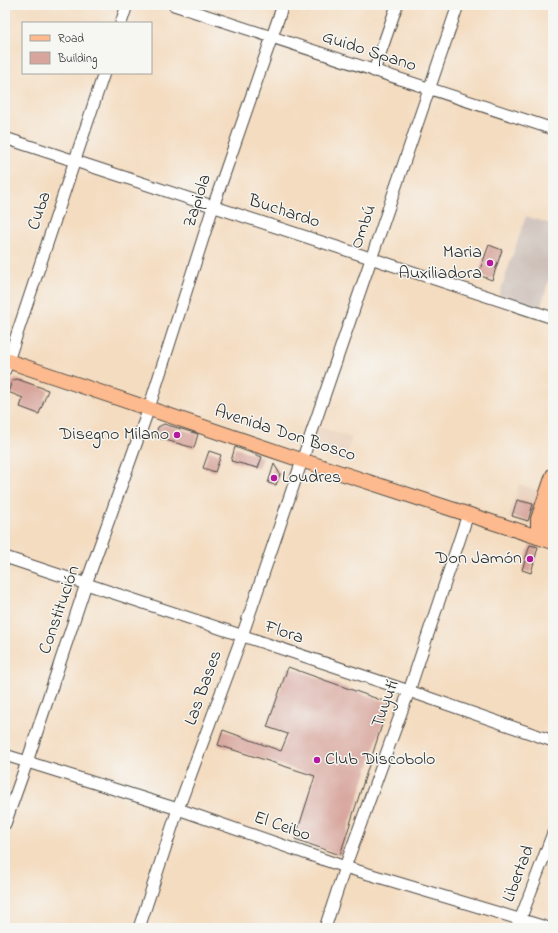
<svg xmlns="http://www.w3.org/2000/svg" width="558" height="933" viewBox="0 0 558 933" font-family="'Indie Flower',sans-serif">
<style>
.built{fill:#e9ceb7}
.industrial{fill:#cec1ba}
.building{fill:#d7a59c}
.lines{fill:none;stroke-linecap:round;stroke-linejoin:round}
.minor-casing{stroke:#494641;stroke-width:13}
.major-casing{stroke:#494641;stroke-width:16}
.minor{stroke:#fff;stroke-width:11}
.major{stroke:#fcba8e;stroke-width:14}
.poi-dot{fill:#b5179e;stroke:#f6f6f2;stroke-width:1.5}
.labels{text-anchor:middle;dominant-baseline:central;stroke-width:3;stroke-linejoin:round;paint-order:stroke}
.street-label{font-size:18px;fill:#2b2b2b;stroke:#f6f6f2}
.poi-label{font-size:18px;fill:#2b2b2b;stroke:#f6f6f2;text-anchor:end}
</style>
<rect width="100%" height="100%" fill="#f6f6f2"/>
<filter id="ink" filterUnits="userSpaceOnUse"><feTurbulence type="fractalNoise" baseFrequency=".025" numOctaves="2"/><feDisplacementMap in="SourceGraphic" scale="8" xChannelSelector="R" yChannelSelector="G"/><feConvolveMatrix kernelMatrix="1 2 1 2 8 2 1 2 1" color-interpolation-filters="sRGB"/></filter>
<filter id="wash" filterUnits="userSpaceOnUse"><feTurbulence type="fractalNoise" baseFrequency=".012" numOctaves="4" result="noise"/><feDisplacementMap in="SourceGraphic" scale="16" xChannelSelector="R" yChannelSelector="G"/><feGaussianBlur stdDeviation="0.9" result="paint"/><feColorMatrix in="noise" values="0 0 0 0 0 0 0 0 0 0 0 0 0 0 0 0 0 1.4 0 .05"/><feComposite in="paint" operator="in"/></filter>
<g filter="url(#wash)">
<rect width="100%" height="100%" fill="#f4dcc0"/>
<g class="built">
<path d="M319 427 352 438 344 462 314 451 313 444Z"/>
<path d="M519 484 543 492 533 523 530 524 508 518Z"/>
</g>
<path class="industrial" d="M526 216 553 225 549 237 553 239V267L540 309 499 295Z"/>
<g id="blocks">
<g class="building">
<path d="M489 245 502 250 492 280 478 275Z"/>
<path d="M17 379 48 390 39 414 20 407 23 398 8 392 12 381Z"/>
<path d="M164 424 198 434 194 448 155 437 158 427Z"/>
<path d="M235 447 262 457 258 468 231 461Z"/>
<path d="M209 451 221 455 215 472 203 468Z"/>
<path d="M274 464 280 474 276 485 268 483Z"/>
<path d="M517 500 533 504 528 521 512 516Z"/>
<path d="M530 545 538 547 531 573 522 570Z"/>
<path d="M288 667 389 703 340 855 295 839 315 776 218 745 223 730 281 751 288 734 267 727Z"/>
</g>
</g>
</g>
<g filter="url(#ink)">
<use href="#blocks" fill-opacity="0" stroke="#494641" stroke-width="1"/>
<g class="lines">
<defs>
<g id="minor">
<path d="M174 5 553 129"/>
<path d="M121 23 127 5"/>
<path d="M374 71 397 5"/>
<path d="M5 138 553 318"/>
<path d="M5 370 104 73"/>
<path d="M5 557 409 691 553 741"/>
<path d="M5 755 178 809 345 867 549 928"/>
<path d="M5 824 27 762 86 584 149 408 213 207 283 5"/>
<path d="M139 928 178 809 242 636 458 5"/>
<path d="M325 928 345 867 409 691 468 514"/>
<path d="M517 928 553 833"/>
</g>
<g id="major">
<path d="M5 360 301 460 553 542"/>
<path d="M538 537V519L553 475"/>
<path d="M538 537 548 523 553 507"/>
</g>
</defs>
<use href="#minor" class="minor-casing"/>
<use href="#major" class="major-casing"/>
<use href="#minor" class="minor"/>
<use href="#major" class="major"/>
</g>
</g>
<g class="poi-dot">
<circle cx="490" cy="263" r="4"/>
<circle cx="177" cy="435" r="4"/>
<circle cx="274" cy="478" r="4"/>
<circle cx="530" cy="559" r="4"/>
<circle cx="317" cy="760" r="4"/>
</g>
<g class="labels">
<g class="street-label">
<text transform="translate(369 52) rotate(18)">Guido Spano</text>
<text transform="translate(198 201) rotate(-72)">Zapiola</text>
<text transform="translate(40 211) rotate(-71)">Cuba</text>
<text transform="translate(284 212) rotate(18)">Buchardo</text>
<text transform="translate(364 227) rotate(-71)">Ombú</text>
<text transform="translate(285 434) rotate(18)">Avenida Don Bosco</text>
<text transform="translate(60 610) rotate(-71)">Constitución</text>
<text transform="translate(284 633) rotate(18)">Flora</text>
<text transform="translate(204 688) rotate(-70)">Las Bases</text>
<text transform="translate(386 704) rotate(-70)">Tuyutí</text>
<text transform="translate(282 827) rotate(19)">El Ceibo</text>
<text transform="translate(519 874) rotate(-69)">Libertad</text>
</g>
<g class="poi-label">
<text x="482" y="253">Maria<tspan x="482" dy="21">Auxiliadora</tspan></text>
<text x="169" y="435">Disegno Milano</text>
<text x="282" y="478" text-anchor="start">Loudres</text>
<text x="522" y="559">Don Jamón</text>
<text x="325" y="760" text-anchor="start">Club Discobolo</text>
</g>
</g>
<rect width="558" height="933" fill="none" stroke="#f6f6f2" stroke-width="20"/>
<rect x="22" y="22" width="130" height="52" fill="#f6f6f2" stroke="#a5a5a2"/>
<rect x="30" y="35" width="20" height="6" fill="#fcba8e" stroke="#a5a5a2"/>
<text x="58" y="42" font-size="12" fill="#2b2b2b">Road</text>
<rect x="30" y="52" width="20" height="12" fill="#d7a59c" stroke="#a5a5a2"/>
<text x="58" y="62" font-size="12" fill="#2b2b2b">Building</text>
</svg>
